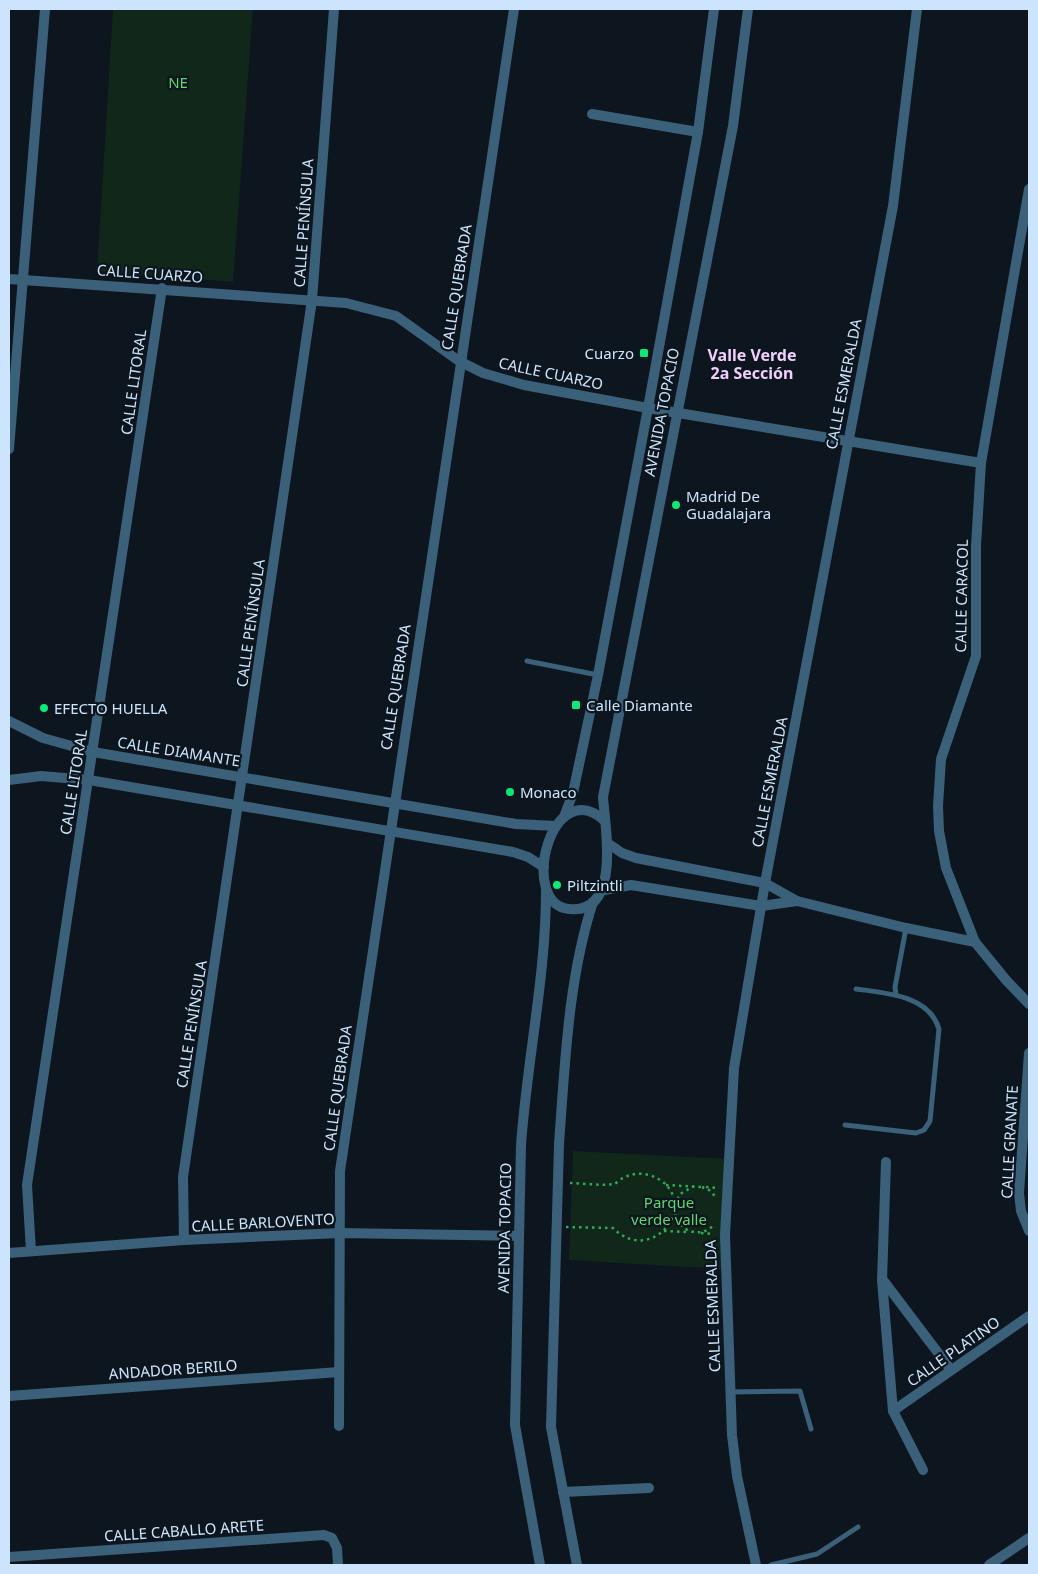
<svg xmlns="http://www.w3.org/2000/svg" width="1038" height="1574" viewBox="0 0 1038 1574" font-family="'Noto Sans',sans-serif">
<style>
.green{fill:#112719}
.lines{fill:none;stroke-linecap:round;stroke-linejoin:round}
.path{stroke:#34a959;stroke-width:2.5;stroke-dasharray:2.5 4;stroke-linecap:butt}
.service{stroke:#3b607a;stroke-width:5}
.minor{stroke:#3b607a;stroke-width:10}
.tertiary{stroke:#3b607a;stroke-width:10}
.poi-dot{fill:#0ee876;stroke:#0d151e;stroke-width:2}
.labels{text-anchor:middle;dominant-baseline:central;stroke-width:4.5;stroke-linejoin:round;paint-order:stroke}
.park-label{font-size:15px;fill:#5ed76e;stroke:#0d151e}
.street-label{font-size:15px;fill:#cde5fc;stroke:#0d151e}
.poi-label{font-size:15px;fill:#cde5fc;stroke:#0d151e;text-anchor:start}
.neighbourhood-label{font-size:16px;font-weight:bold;fill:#f1cffc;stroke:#0d151e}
</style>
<rect width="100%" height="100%" fill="#0d151e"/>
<g class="green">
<path d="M113 9H253L233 282 97 271Z"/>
<path d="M573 1151 730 1159 723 1269 569 1260Z"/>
</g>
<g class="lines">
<g class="path">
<path d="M666 1185 701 1187"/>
<path d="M702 1187 709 1190 716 1197"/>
<path d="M706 1187 718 1188"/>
<path d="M675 1205 680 1194 694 1186"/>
<path d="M675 1213C679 1232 700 1239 714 1225"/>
<path d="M566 1227 613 1228C650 1265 697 1210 663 1182 651 1173 636 1171 623 1178 620 1179 617 1183 614 1184 599 1186 582 1183 567 1183"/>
<path d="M664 1231 688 1232"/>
<path d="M701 1233 713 1234"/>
</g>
<g class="service">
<path d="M527 661 598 675"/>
<path d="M896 995 895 987 906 928"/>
<path d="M845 1125 916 1133 924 1130 930 1121 939 1029C929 995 885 993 856 989"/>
<path d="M731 1392 800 1391 811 1429"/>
<path d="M771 1565 817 1554 858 1527"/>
</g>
<g class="minor">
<path d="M592 114 698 132"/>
<path d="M1029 189 981 463 976 546V656L941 759 938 806 939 831 946 868 975 942 1006 980 1029 1004"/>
<path d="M9 279 346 303 396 316 459 361 483 373 524 385 648 408 981 463"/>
<path d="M9 449 45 9"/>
<path d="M609 844 622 853 636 858 765 883 797 901 906 928 975 942"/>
<path d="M599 891 631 885 761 906 797 901"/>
<path d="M1029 1053 1019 1193 1021 1211 1029 1231"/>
<path d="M886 1162 882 1280 893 1411 923 1470"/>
<path d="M184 1240 183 1177 312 300 334 9"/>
<path d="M31 1251 27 1185 162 288"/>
<path d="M9 1253 184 1240 340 1233 519 1236"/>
<path d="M883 1280 951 1370"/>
<path d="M9 1396 339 1372"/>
<path d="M893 1411 1029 1316"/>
<path d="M339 1426 340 1171 514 9"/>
<path d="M563 1492 649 1488"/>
<path d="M9 1557 324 1535 332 1538 337 1548 338 1565"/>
<path d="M756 1565 737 1476 732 1435 725 1235 734 1068 765 883 893 206 917 9"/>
<path d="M989 1565 1029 1538"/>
</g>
<g class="tertiary">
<path d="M9 721 43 738 93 752 516 824 556 826"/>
<path d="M9 780 41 776 89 780 513 852 528 857 544 867"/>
<path d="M564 817 573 793 598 675 648 408 698 132 714 9"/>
<path d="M605 821C551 772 518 904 569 909 622 915 605 826 603 797L733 126 748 9"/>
<path d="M540 1565 515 1425 521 1145C527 1060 546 976 546 891"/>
<path d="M577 1565 551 1427 559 1144C565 1064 568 979 593 902"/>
</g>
</g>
<g class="poi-dot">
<rect x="639" y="348" width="10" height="10" rx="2.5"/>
<circle cx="676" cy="505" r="5"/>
<rect x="571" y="700" width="10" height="10" rx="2.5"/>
<circle cx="44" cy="708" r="5"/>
<circle cx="510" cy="792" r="5"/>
<circle cx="557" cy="885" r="5"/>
</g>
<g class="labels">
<g class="park-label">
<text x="178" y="82">NE</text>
<text x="669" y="1202">Parque<tspan x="669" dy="17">verde valle</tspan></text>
</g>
<g class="street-label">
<text transform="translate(303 223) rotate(-86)">CALLE PENÍNSULA</text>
<text transform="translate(150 273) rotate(4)">CALLE CUARZO</text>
<text transform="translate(456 287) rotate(-81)">CALLE QUEBRADA</text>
<text transform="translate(551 373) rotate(12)">CALLE CUARZO</text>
<text transform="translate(133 382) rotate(-82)">CALLE LITORAL</text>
<text transform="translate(843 384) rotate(-79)">CALLE ESMERALDA</text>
<text transform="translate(661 412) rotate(-79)">AVENIDA TOPACIO</text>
<text transform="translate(961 596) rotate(-89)">CALLE CARACOL</text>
<text transform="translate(250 623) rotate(-82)">CALLE PENÍNSULA</text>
<text transform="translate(395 687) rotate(-81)">CALLE QUEBRADA</text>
<text transform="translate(179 751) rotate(9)">CALLE DIAMANTE</text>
<text transform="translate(73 782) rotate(-81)">CALLE LITORAL</text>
<text transform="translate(769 782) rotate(-79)">CALLE ESMERALDA</text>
<text transform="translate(191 1024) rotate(-81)">CALLE PENÍNSULA</text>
<text transform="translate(337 1088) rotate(-82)">CALLE QUEBRADA</text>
<text transform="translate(1009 1142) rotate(-87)">CALLE GRANATE</text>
<text transform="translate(263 1222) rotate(-3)">CALLE BARLOVENTO</text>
<text transform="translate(504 1228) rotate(-89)">AVENIDA TOPACIO</text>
<text transform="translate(712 1306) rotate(-92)">CALLE ESMERALDA</text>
<text transform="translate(953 1351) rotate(-35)">CALLE PLATINO</text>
<text transform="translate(173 1369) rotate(-4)">ANDADOR BERILO</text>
<text transform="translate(184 1530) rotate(-4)">CALLE CABALLO ARETE</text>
</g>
<g class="poi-label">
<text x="634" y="353" text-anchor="end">Cuarzo</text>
<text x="686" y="496">Madrid De<tspan x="686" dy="17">Guadalajara</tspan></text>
<text x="586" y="705">Calle Diamante</text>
<text x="54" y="708">EFECTO HUELLA</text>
<text x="520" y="792">Monaco</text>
<text x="567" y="885">Piltzintli</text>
</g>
<g class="neighbourhood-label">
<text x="752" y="355">Valle Verde<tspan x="752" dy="18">2a Sección</tspan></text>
</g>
</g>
<rect width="1038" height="1574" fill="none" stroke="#cde5fc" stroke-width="20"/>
</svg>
